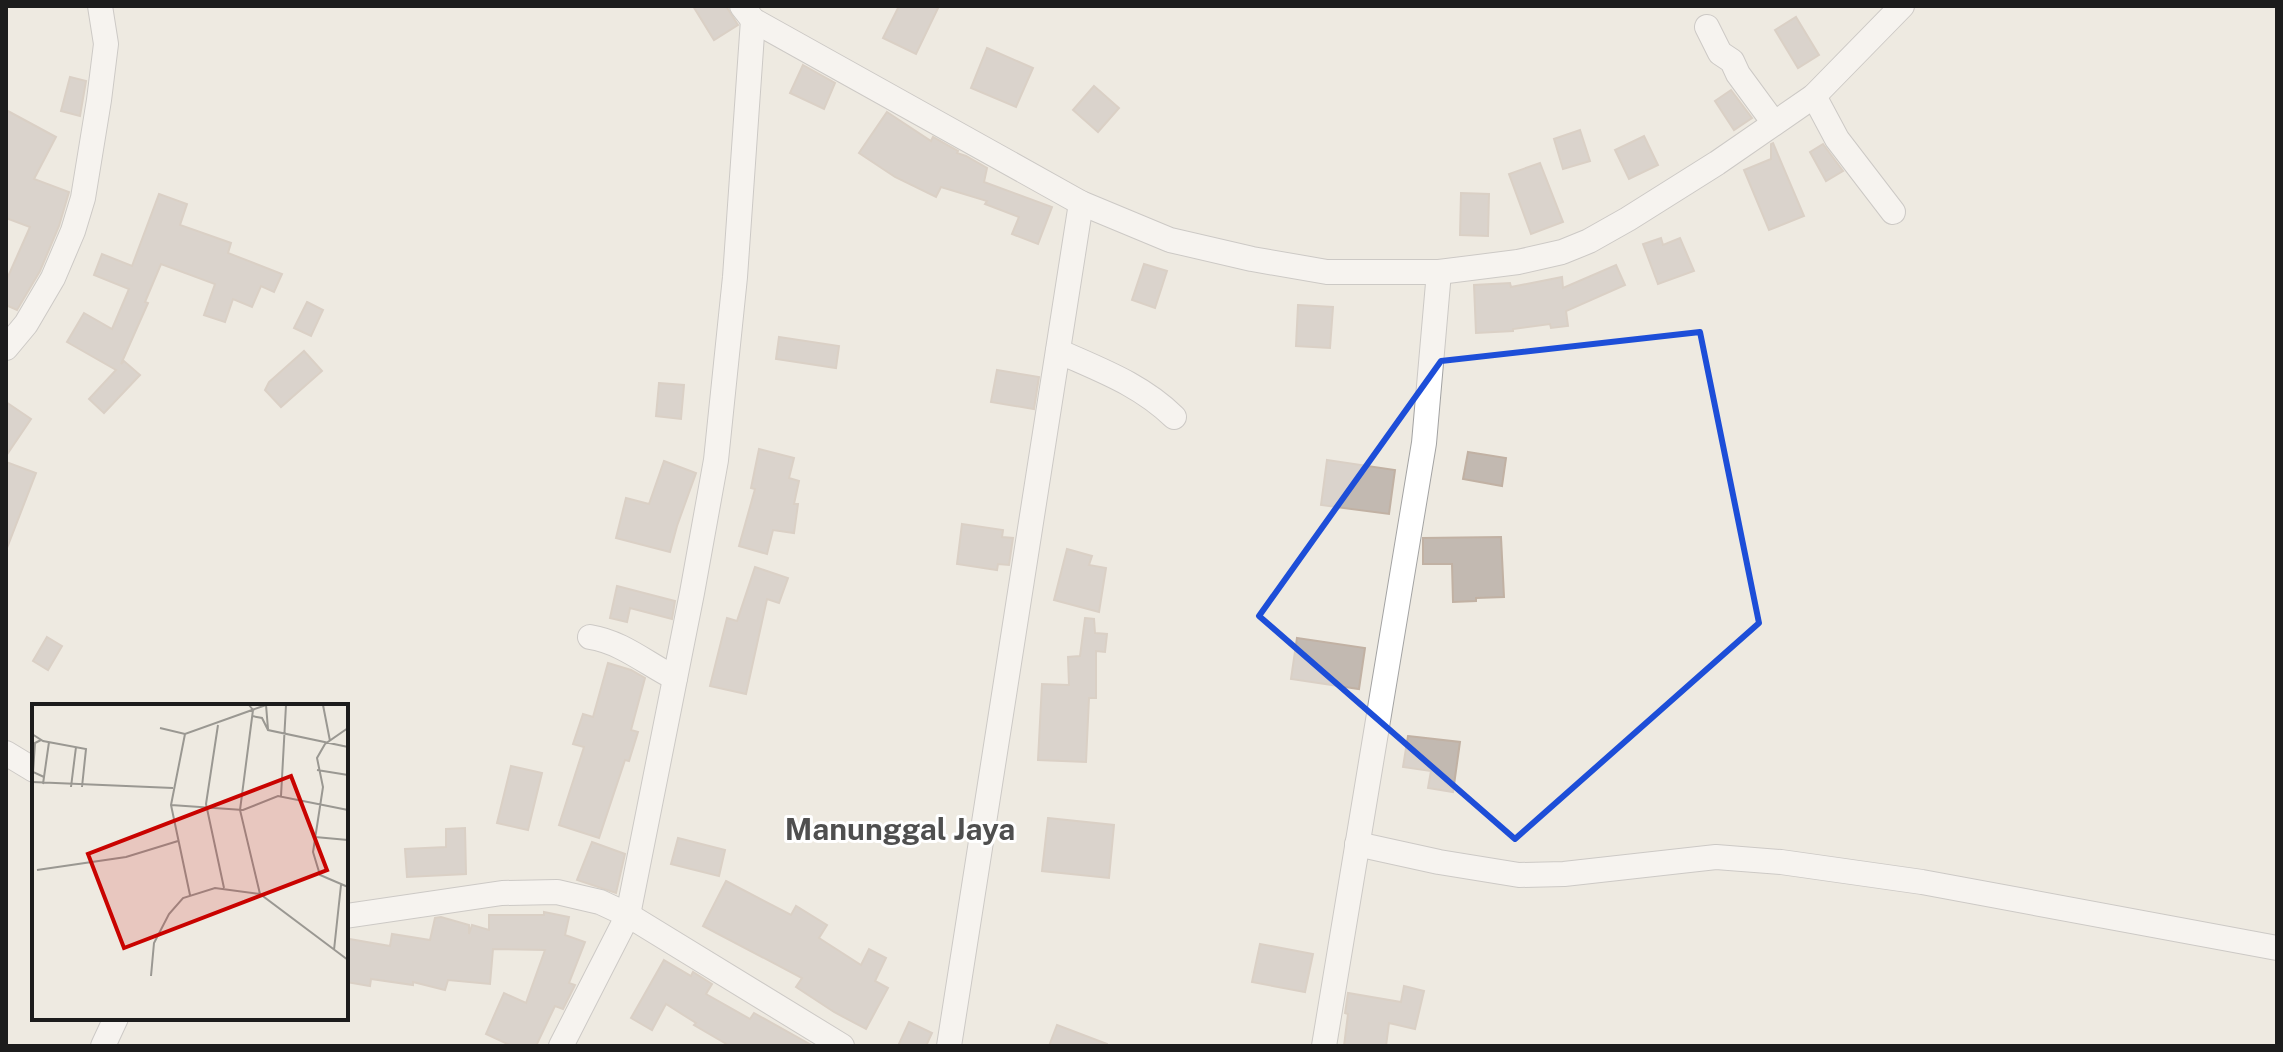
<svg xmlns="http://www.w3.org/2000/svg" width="2283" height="1052" viewBox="0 0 2283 1052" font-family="'Public Sans',sans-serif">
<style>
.building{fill:#c2b9b1;stroke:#c1b1a3;stroke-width:2}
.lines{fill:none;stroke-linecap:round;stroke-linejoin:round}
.minor-casing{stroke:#a3a3a3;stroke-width:26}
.minor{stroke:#fff;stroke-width:24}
.marked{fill:none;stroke:#1d4ed8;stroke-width:6;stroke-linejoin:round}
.labels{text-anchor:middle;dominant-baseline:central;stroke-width:6;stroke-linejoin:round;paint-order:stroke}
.quarter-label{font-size:30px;font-weight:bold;fill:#4f4f4f;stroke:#fff}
.inset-road{fill:none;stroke:#9a9892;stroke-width:2}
.view{fill:#c90300;fill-opacity:0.15;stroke:#c90300;stroke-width:4}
.inset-edge{fill:none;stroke:#1c1c1c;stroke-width:4}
</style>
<rect width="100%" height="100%" fill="#eeeae1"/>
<g class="building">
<path d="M693 6H726L738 25 714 40Z"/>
<path d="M899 6H939L916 54 883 38Z"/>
<path d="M1796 17 1819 55 1798 68 1775 30Z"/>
<path d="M987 48 1033 68 1016 107 971 88Z"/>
<path d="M803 65 835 83 824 109 790 93Z"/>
<path d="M70 77 86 81 80 116 61 111Z"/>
<path d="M1094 86 1119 108 1098 132 1073 110Z"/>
<path d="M1731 90 1752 118 1734 130 1715 101Z"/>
<path d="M6 110 56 137 34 179 69 192 59 226 40 271 17 310 6 305V281L30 227 6 218Z"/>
<path d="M887 112 931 141 933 137 958 151 957 153 966 156 987 168 984 182 1052 207 1038 244 1012 234 1019 217 985 204 987 201 941 187 936 197 895 177 859 153Z"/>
<path d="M1580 130 1590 161 1563 169 1554 139Z"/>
<path d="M1644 136 1658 165 1629 179 1615 150Z"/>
<path d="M1773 143 1804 216 1769 230 1744 170 1771 159V144Z"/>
<path d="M1823 144 1843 171 1826 181 1810 152Z"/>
<path d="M1540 163 1563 222 1531 234 1509 174Z"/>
<path d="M1461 193 1489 194 1488 236 1460 235Z"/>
<path d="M159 194 187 204 180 225 231 243 228 253 282 274 274 292 261 286 252 307 233 299 225 322 204 315 215 284 161 264 145 302 148 303 121 364 124 361 140 375 104 413 89 399 116 370 67 342 84 313 112 329 129 289 94 275 102 254 132 266Z"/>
<path d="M1661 238 1663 245 1680 238 1694 271 1658 284 1643 244Z"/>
<path d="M1144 264 1167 271 1155 308 1132 300Z"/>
<path d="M1616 265 1625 285 1566 311 1568 326 1551 328 1550 324 1513 329V331L1476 333 1474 285 1510 283 1511 287 1562 277 1563 288Z"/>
<path d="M307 302 323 310 311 336 294 328Z"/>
<path d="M1298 305 1333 307 1330 348 1296 346Z"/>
<path d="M779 337 839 346 836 368 776 359Z"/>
<path d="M304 351 322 371 281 407 265 390 269 382Z"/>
<path d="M997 370 1039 377 1034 409 991 402Z"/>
<path d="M659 383 684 385 681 419 656 416Z"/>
<path d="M6 402 31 419 6 456Z"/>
<path d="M759 449 794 458 789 478 799 481 794 504H798L794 533 773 530 767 554 739 546 755 489 751 488Z"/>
<path d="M1468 452 1506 458 1502 486 1463 479Z"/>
<path d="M1327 460 1395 470 1389 514 1321 505Z"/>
<path d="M664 461 696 473 677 526 670 552 616 538 626 498 649 504Z"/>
<path d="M6 462 36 473 7 548 6 547Z"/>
<path d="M962 524 1003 530 1002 537 1013 538 1009 565 998 564 997 570 957 564Z"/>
<path d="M1501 537 1504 597 1476 598V601L1453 602 1452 564H1423V538Z"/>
<path d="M1067 549 1092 556 1089 565 1106 568 1099 612 1054 600Z"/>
<path d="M755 567 788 578 779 603 767 599 746 694 710 686 727 618 737 621Z"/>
<path d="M617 586 675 601 672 619 630 608 627 622 610 618Z"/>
<path d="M1085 618 1094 619 1095 633 1107 634 1105 652 1096 651V698H1089L1086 762 1038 760 1042 684 1069 685 1068 657 1080 656Z"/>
<path d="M47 637 62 646 48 670 33 661Z"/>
<path d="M1297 638 1365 648 1359 689 1291 679Z"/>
<path d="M608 663 631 670 645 678 631 730 638 732 629 761 625 760 599 838 559 825 584 747 573 744 583 714 593 717Z"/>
<path d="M1408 736 1460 742 1453 792 1428 788 1431 771 1403 767Z"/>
<path d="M511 766 542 773 528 830 497 823Z"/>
<path d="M1048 818 1114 825 1109 878 1042 871Z"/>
<path d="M465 828 466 874 407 877 405 849 446 847V829Z"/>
<path d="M678 838 725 850 719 876 671 864Z"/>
<path d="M592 842 625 854 616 893 577 880Z"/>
<path d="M726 881 791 915 796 906 827 925 819 938 861 965 869 949 886 958 875 981 888 988 866 1029 834 1012 796 987 802 978 703 926Z"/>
<path d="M544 912 569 917 565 935 585 942 569 983 575 985 563 1009 555 1006 536 1046H512L486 1034 504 993 526 1003 545 950 493 949 490 984 448 980 445 990 413 982V985L371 979 370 986 346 982V958L349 939 390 946 392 934 430 940 435 918 441 917 469 925V934L472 925 489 930V915H544Z"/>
<path d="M1260 944 1313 954 1305 992 1252 982Z"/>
<path d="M664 960 691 976 693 972 712 984 706 994 750 1019 754 1013 813 1046H730L694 1025 696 1023 666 1004 652 1030 631 1018Z"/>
<path d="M1404 986 1424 991 1415 1029 1389 1023 1386 1046H1344L1348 1014 1345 1013 1348 993 1401 1002Z"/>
<path d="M909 1022 932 1033 926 1046H898Z"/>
<path d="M1057 1025 1107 1044V1046H1049Z"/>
</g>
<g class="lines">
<defs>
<g id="minor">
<path d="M742 6 753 20 1081 203 1170 240 1252 259 1327 272H1439L1518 262 1562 252 1589 241 1628 219 1717 163 1814 96 1902 6"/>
<path d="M1707 27 1720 53 1732 61 1738 74 1774 123"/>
<path d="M1814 96 1837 139 1893 212"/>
<path d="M6 348 26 324 53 278 73 231 83 198 99 100 106 44 100 6"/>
<path d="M1058 351C1100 370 1140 384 1174 417"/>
<path d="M590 637C622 642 647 664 675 678"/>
<path d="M6 753 34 770"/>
<path d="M1357 844 1439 862 1519 875 1564 874 1716 857 1781 862 1922 882 2277 948"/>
<path d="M346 916 502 893 557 892 600 902 628 915 842 1046"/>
<path d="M103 1046 116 1018"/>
<path d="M561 1046 628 915 692 593 716 460 735 277 753 20"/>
<path d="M949 1046 1081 203"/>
<path d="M1324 1046 1424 443 1439 272"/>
</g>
</defs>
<use href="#minor" class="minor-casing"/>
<use href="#minor" class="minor"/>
</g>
<path d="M0 0H2283V1052H0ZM1700 332 1759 623 1515 839 1259 616 1441 361Z" fill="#eeeae1" fill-opacity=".55" fill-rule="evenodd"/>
<path class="marked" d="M1700 332 1759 623 1515 839 1259 616 1441 361Z"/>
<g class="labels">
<g class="quarter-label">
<text x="900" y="829">Manunggal Jaya</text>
</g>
</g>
<g transform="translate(32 704)">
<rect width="316" height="316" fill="#eeeae1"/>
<path class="inset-road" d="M217 1 221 6 208 106 228 190M291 1 298 37M220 12 230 14 236 26 316 43M186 21 174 100 192 184M128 24 153 30 234 1 236 25M316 24 293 40 285 54 291 83 281 148 288 171 316 183M0 30 11 37 54 45 50 83M153 30 139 101 158 191M9 36 3 39 1 68 12 73M285 66 316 71M0 78 141 84M11 80 17 38M39 83 44 43M249 92 254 1M139 101 211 106 246 92 316 106M283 133 316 136M5 166 94 153 146 137M302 246 309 181M119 272 122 239 137 210 151 194 183 184 228 190 316 256"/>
<path class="view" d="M259 72 295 166 92 244 56 150Z"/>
<rect width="316" height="316" class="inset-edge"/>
</g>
<rect width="2283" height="1052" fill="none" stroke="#1c1c1c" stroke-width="16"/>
</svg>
